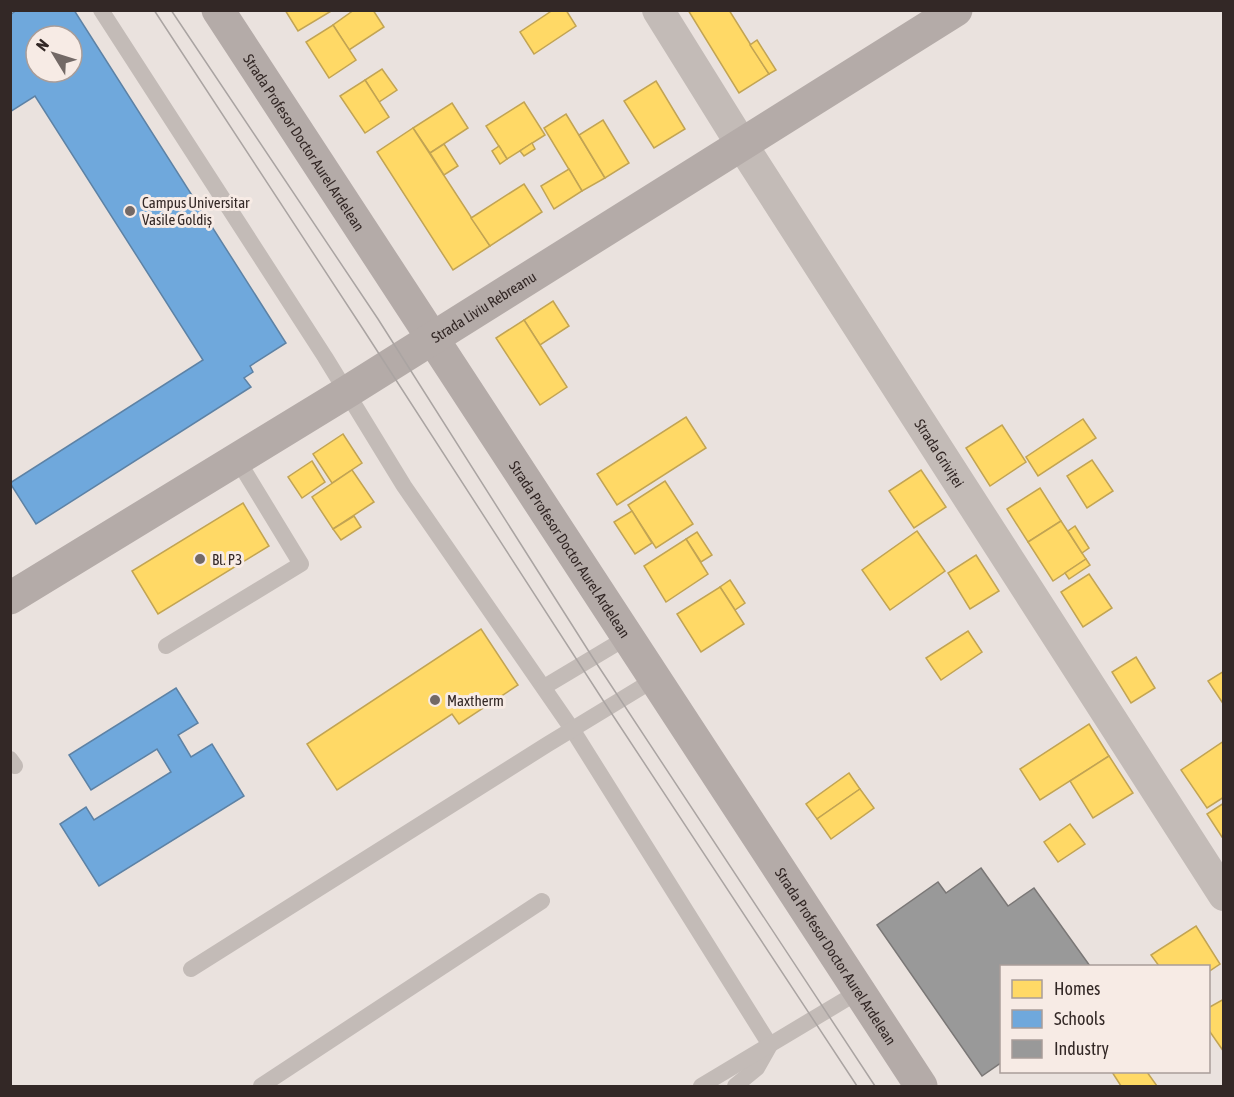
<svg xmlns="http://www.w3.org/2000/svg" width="1234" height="1097" viewBox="0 0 1234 1097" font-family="'Asap Condensed',sans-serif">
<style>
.homes{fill:#ffd966;stroke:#c2a453;stroke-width:1.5}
.schools{fill:#6fa8dc;stroke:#5d82a5;stroke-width:1.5;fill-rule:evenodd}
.industry{fill:#999;stroke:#7a7776;stroke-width:1.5}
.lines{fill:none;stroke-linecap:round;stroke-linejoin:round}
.lane{stroke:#c3bbb7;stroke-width:16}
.street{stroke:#c3bbb7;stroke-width:32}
.secondary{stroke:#b4aba8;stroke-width:33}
.tram{stroke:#aaa4a2;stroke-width:1.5}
.poi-dot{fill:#736966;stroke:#f7ebe5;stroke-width:2}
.labels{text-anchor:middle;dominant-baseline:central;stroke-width:6;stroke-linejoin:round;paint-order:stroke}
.street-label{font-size:15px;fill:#332826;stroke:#f7ebe5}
.poi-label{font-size:15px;fill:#332826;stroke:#f7ebe5;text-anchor:start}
</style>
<rect width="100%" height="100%" fill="#eae2de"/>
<g class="homes">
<path d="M285 10H333L298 31Z"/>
<path d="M354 10H373L384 27 349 50 333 25Z"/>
<path d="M553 10H566L576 26 534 54 520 32Z"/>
<path d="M688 10H729L769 74 739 93Z"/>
<path d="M333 25 356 60 329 78 306 42Z"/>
<path d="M757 40 776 70 769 74 750 45Z"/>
<path d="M382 69 397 90 379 102 365 80Z"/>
<path d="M365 80 389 117 365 133 340 96Z"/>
<path d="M656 81 685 129 654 148 624 101Z"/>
<path d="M524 102 545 135 507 159 486 126Z"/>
<path d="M452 103 468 128 430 153 413 128Z"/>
<path d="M566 114 605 178 582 191 544 128Z"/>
<path d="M603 120 629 163 605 178 579 135Z"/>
<path d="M413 128 490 246 453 270 377 152Z"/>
<path d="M532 143 535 149 524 156 520 151Z"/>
<path d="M444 144 458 166 444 175 430 153Z"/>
<path d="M499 146 507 159 500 164 492 151Z"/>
<path d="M569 169 582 191 554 209 541 186Z"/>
<path d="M524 184 542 212 490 246 471 218Z"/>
<path d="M553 301 569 326 540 345 524 320Z"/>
<path d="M524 320 567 387 540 405 496 338Z"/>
<path d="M686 417 706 448 617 505 597 474Z"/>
<path d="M1083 419 1096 438 1038 476 1026 457Z"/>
<path d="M1002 425 1026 462 990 486 966 448Z"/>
<path d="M343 434 362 463 332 483 313 454Z"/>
<path d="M1092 460 1113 491 1087 508 1067 476Z"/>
<path d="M312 461 325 482 302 498 288 477Z"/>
<path d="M352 470 374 502 333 529 312 497Z"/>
<path d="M921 470 946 507 914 528 889 491Z"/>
<path d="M665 481 693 524 656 548 628 505Z"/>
<path d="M1040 488 1061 521 1028 542 1007 509Z"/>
<path d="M243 503 269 546 158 614 132 571Z"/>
<path d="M632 511 652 543 635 554 614 522Z"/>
<path d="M354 516 361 527 341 540 333 529Z"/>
<path d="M1061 521 1086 559 1053 581 1028 542Z"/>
<path d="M1075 526 1089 548 1082 553 1068 531Z"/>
<path d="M917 531 945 571 890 610 862 570Z"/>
<path d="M697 532 712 555 701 562 686 539Z"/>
<path d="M686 539 708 574 666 602 644 566Z"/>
<path d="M976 555 999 591 970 609 948 573Z"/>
<path d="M1086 559 1090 565 1069 579 1065 573Z"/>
<path d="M1089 574 1112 608 1083 627 1061 592Z"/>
<path d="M730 580 745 603 735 610 720 587Z"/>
<path d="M720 587 744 624 701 652 677 614Z"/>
<path d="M481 629 518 685 459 724 452 714 337 790 307 744Z"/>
<path d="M968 631 982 652 941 680 926 658Z"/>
<path d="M1136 657 1155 688 1131 703 1112 672Z"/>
<path d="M1224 671V705L1208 681Z"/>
<path d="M1089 724 1109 756 1040 800 1020 769Z"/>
<path d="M1224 741V797L1207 808 1181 770Z"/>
<path d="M1109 756 1133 793 1093 818 1070 781Z"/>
<path d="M849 773 860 789 817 819 806 804Z"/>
<path d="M860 789 874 808 831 839 817 819Z"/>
<path d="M1224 803V836L1222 837 1207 814Z"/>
<path d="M1070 824 1085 844 1058 862 1044 842Z"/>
<path d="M1196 926 1220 964 1208 972V966H1159L1151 955Z"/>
<path d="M1224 999V1052L1208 1029V1008Z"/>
<path d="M1112 1072H1147L1157 1086H1121Z"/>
</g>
<g class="schools">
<path d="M17 10H74L286 343 250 366 253 372 244 378 251 387 36 524 10 483 203 360 35 96 10 112V15ZM36 36H72V72H36Z"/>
<path d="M176 688 198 723 178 735 191 757 212 744 244 796 99 886 60 824 86 807 94 820 171 772 157 749 91 790 69 755Z"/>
</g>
<path class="industry" d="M981 868 1008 906 1034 888 1090 966H1002V1062L982 1076 877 925 938 882 946 893Z"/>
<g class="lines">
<g class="lane">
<path d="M101 10 325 357 404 486 572 729 770 1045 757 1068 735 1086"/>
<path d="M166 646 301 564 237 459"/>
<path d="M544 687 626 638"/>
<path d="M10 759 15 766"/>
<path d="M191 969 548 744 655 679"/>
<path d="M261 1086 542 901"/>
<path d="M701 1086 858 992"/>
</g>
<path class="street" id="s1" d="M658 10 742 145 1224 895"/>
<g class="secondary">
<path id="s2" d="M218 10 921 1086"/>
<path id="s3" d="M10 598 347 392 956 10"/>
</g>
<g class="tram">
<path d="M154 10 363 329 608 708 857 1086"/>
<path d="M171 10 378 319 593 658 875 1086"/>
</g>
</g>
<g class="poi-dot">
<circle cx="130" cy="211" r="6"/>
<circle cx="200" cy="559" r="6"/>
<circle cx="435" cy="700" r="6"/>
</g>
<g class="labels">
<g class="street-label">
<text stroke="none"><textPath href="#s2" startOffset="158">Strada Profesor Doctor Aurel Ardelean</textPath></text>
<text stroke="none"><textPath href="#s3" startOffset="556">Strada Liviu Rebreanu</textPath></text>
<text stroke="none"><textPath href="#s1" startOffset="525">Strada Griviței</textPath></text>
<text stroke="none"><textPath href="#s2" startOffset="644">Strada Profesor Doctor Aurel Ardelean</textPath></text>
<text stroke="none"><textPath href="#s2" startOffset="1130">Strada Profesor Doctor Aurel Ardelean</textPath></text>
</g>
<g class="poi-label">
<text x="142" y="202">Campus Universitar<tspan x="142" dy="17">Vasile Goldiș</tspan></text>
<text x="212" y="559">Bl. P3</text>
<text x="447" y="700">Maxtherm</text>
</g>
</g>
<rect width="1234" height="1097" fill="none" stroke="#332826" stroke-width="24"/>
<rect x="1000" y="965" width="210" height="108" fill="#f7ebe5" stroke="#a99d99" stroke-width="1.5"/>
<rect x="1012" y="980" width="30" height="18" fill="#ffd966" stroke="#a99d99" stroke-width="1.5"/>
<text x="1054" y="995" font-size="18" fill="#332826">Homes</text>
<rect x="1012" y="1010" width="30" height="18" fill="#6fa8dc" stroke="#a99d99" stroke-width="1.5"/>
<text x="1054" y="1025" font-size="18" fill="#332826">Schools</text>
<rect x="1012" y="1040" width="30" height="18" fill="#999999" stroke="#a99d99" stroke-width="1.5"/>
<text x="1054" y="1055" font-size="18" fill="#332826">Industry</text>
<g transform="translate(54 54) rotate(308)"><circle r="28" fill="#f7ebe5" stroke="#a99d99" stroke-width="1.5"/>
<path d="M0-4.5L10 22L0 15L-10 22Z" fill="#736966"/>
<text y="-9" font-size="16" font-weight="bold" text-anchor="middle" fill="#332826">N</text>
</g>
</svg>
